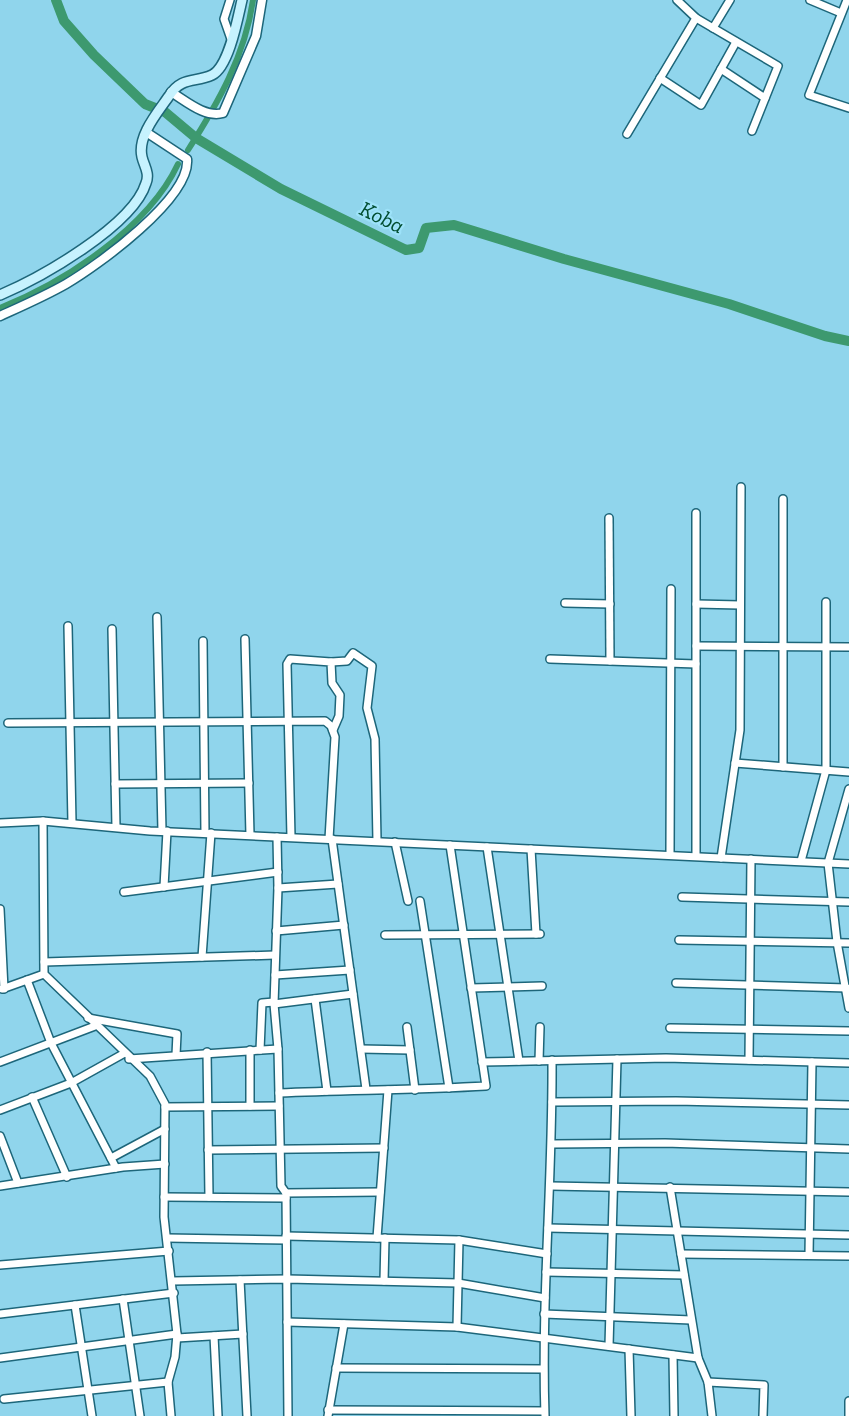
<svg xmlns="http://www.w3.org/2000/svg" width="849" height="1416" viewBox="0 0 849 1416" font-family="'Zilla Slab',serif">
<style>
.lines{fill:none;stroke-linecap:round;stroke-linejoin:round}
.canal{stroke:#3d996f;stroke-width:6}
.river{stroke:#3d996f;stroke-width:10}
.minor-casing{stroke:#1d667a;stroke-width:10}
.tertiary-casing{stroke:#1d667a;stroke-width:11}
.secondary-casing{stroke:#1d667a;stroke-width:12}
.minor{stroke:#fff;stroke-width:7}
.tertiary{stroke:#fff;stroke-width:8}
.secondary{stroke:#c6f2fe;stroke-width:9}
.labels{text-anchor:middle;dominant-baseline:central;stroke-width:4.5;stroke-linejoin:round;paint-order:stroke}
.water-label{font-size:22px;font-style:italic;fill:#004d30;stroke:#9de2f9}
</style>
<rect width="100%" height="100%" fill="#90d5ec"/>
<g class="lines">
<g class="canal">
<path d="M188 150C218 103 245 56 253 0"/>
<path d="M0 308C65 282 148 228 178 164"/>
</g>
<path class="river" d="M56 0 64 21 94 55 145 104 165 112 196 138 281 189 406 250 419 248 426 228 454 225 564 259 729 304 825 336 849 341"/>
<defs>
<g id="minor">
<path d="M230 0 224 19 231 39"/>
<path d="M677 0 696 18 778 66 752 131"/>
<path d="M810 0 841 13"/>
<path d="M847 0 809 95 849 108"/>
<path d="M713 28 730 0"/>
<path d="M721 69 765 98"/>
<path d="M660 78 701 105 736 42"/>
<path d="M627 134 696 18"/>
<path d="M783 499V767"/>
<path d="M609 518 610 661"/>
<path d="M565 603 610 604"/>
<path d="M696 604 740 605"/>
<path d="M157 617 162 831"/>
<path d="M68 626 72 823"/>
<path d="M112 629 116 827"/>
<path d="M245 639 250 835"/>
<path d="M203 641 205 833"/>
<path d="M696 646 849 647"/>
<path d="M550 659 696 664"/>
<path d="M331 662 347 661 353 653 372 666 367 708 375 739 377 841"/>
<path d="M8 723 325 721 331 726 335 737 329 839"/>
<path d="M735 763 849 772"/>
<path d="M115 784 249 783"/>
<path d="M849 789 828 863 837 942 849 1008"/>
<path d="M43 821 44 974 150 1076 165 1104 164 1217 177 1334 175 1357 168 1382 171 1416"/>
<path d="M0 823 43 821 150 831 849 864"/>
<path d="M277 837 278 888 274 1004 278 1049 281 1186 286 1193 288 1416"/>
<path d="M291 837 287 664 290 659 331 662 332 683 340 695 339 716 333 730"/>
<path d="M332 839 366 1089"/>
<path d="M395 842 408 901"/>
<path d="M487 847 519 1061"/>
<path d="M531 849 536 934"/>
<path d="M670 855 671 589"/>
<path d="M696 856V513"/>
<path d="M721 858 740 730 741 487"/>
<path d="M801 861 826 770V602"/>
<path d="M164 887 167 831"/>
<path d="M278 888 338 884"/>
<path d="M124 892 278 872"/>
<path d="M682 897 849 902"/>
<path d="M420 901 449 1088"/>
<path d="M0 909 4 989"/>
<path d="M276 931 344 925"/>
<path d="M385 935 540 934"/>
<path d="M679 940 849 943"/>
<path d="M202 957 211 833"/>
<path d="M44 962 275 955"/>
<path d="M275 975 350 970"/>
<path d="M27 980 51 1043 116 1168"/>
<path d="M676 983 847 988"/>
<path d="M471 988 542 986"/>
<path d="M2 989 44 974"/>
<path d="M315 999 327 1091"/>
<path d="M274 1004 353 994"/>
<path d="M88 1018 177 1034 176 1055"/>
<path d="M407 1027 415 1090"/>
<path d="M670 1028 849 1031"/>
<path d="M361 1049 410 1050"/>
<path d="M250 1050V1106"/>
<path d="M260 1050 262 1003 274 1002"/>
<path d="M207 1052 209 1197"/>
<path d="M129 1059 278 1049"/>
<path d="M749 1060 751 859"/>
<path d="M539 1061 540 1027"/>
<path d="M0 1062 95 1026"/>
<path d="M482 1062 666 1058 849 1063"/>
<path d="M279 1093C348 1090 417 1090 486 1086L450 845"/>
<path d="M32 1097 67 1177"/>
<path d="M552 1102 676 1101 849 1105"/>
<path d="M165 1107 279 1106"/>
<path d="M0 1110 71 1083 123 1054"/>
<path d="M0 1136 18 1183"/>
<path d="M553 1144 665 1143 849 1149"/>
<path d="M208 1150 384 1148"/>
<path d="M111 1158 165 1129"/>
<path d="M0 1186 123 1167 165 1164"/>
<path d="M551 1186 849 1192"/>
<path d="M670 1187 698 1358 708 1382 712 1416"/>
<path d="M286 1193 380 1192"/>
<path d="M164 1197 286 1198"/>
<path d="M548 1228 849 1235"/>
<path d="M286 1236 459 1240 547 1254"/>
<path d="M167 1238 286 1240"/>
<path d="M377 1238 388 1090"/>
<path d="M681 1254 849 1256"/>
<path d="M809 1255 812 1062"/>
<path d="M0 1265 169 1251"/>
<path d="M546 1272 684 1275"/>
<path d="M240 1280 247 1416"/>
<path d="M173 1281 287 1279 458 1283 545 1298"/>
<path d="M384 1281 385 1238"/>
<path d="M123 1299 140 1416"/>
<path d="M75 1305 92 1416"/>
<path d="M0 1314 174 1293"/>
<path d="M544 1314 691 1320"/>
<path d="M287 1322 457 1327 698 1358"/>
<path d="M457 1327 459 1240"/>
<path d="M214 1336 218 1416"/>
<path d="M177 1338 243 1334"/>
<path d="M609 1346 617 1059"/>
<path d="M629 1349 631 1416"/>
<path d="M673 1355 674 1416"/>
<path d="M0 1358 177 1334"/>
<path d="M336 1368 543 1369"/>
<path d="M708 1382 764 1385 763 1416"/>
<path d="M4 1399 168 1382"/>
<path d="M328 1410 544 1411"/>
<path d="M328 1416 344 1324"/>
<path d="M545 1416C541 1297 553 1179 552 1060"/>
<path d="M849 1416V1401"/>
</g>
<g id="tertiary">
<path d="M171 92C186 101 205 118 223 113L256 36 262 0"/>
<path d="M0 316C22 306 45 296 66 284 97 266 191 198 187 159L146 132"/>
</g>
<path id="secondary" d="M0 295C40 278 133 226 146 183 150 173 144 166 142 157 137 136 158 112 169 96 182 76 195 83 212 75 229 67 238 17 242 0"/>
</defs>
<use href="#minor" class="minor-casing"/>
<use href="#tertiary" class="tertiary-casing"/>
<use href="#secondary" class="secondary-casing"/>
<use href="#minor" class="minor"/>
<use href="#tertiary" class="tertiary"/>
<use href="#secondary" class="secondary"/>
</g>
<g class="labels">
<g class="water-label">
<text transform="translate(382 217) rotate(26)">Koba</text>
</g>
</g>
</svg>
